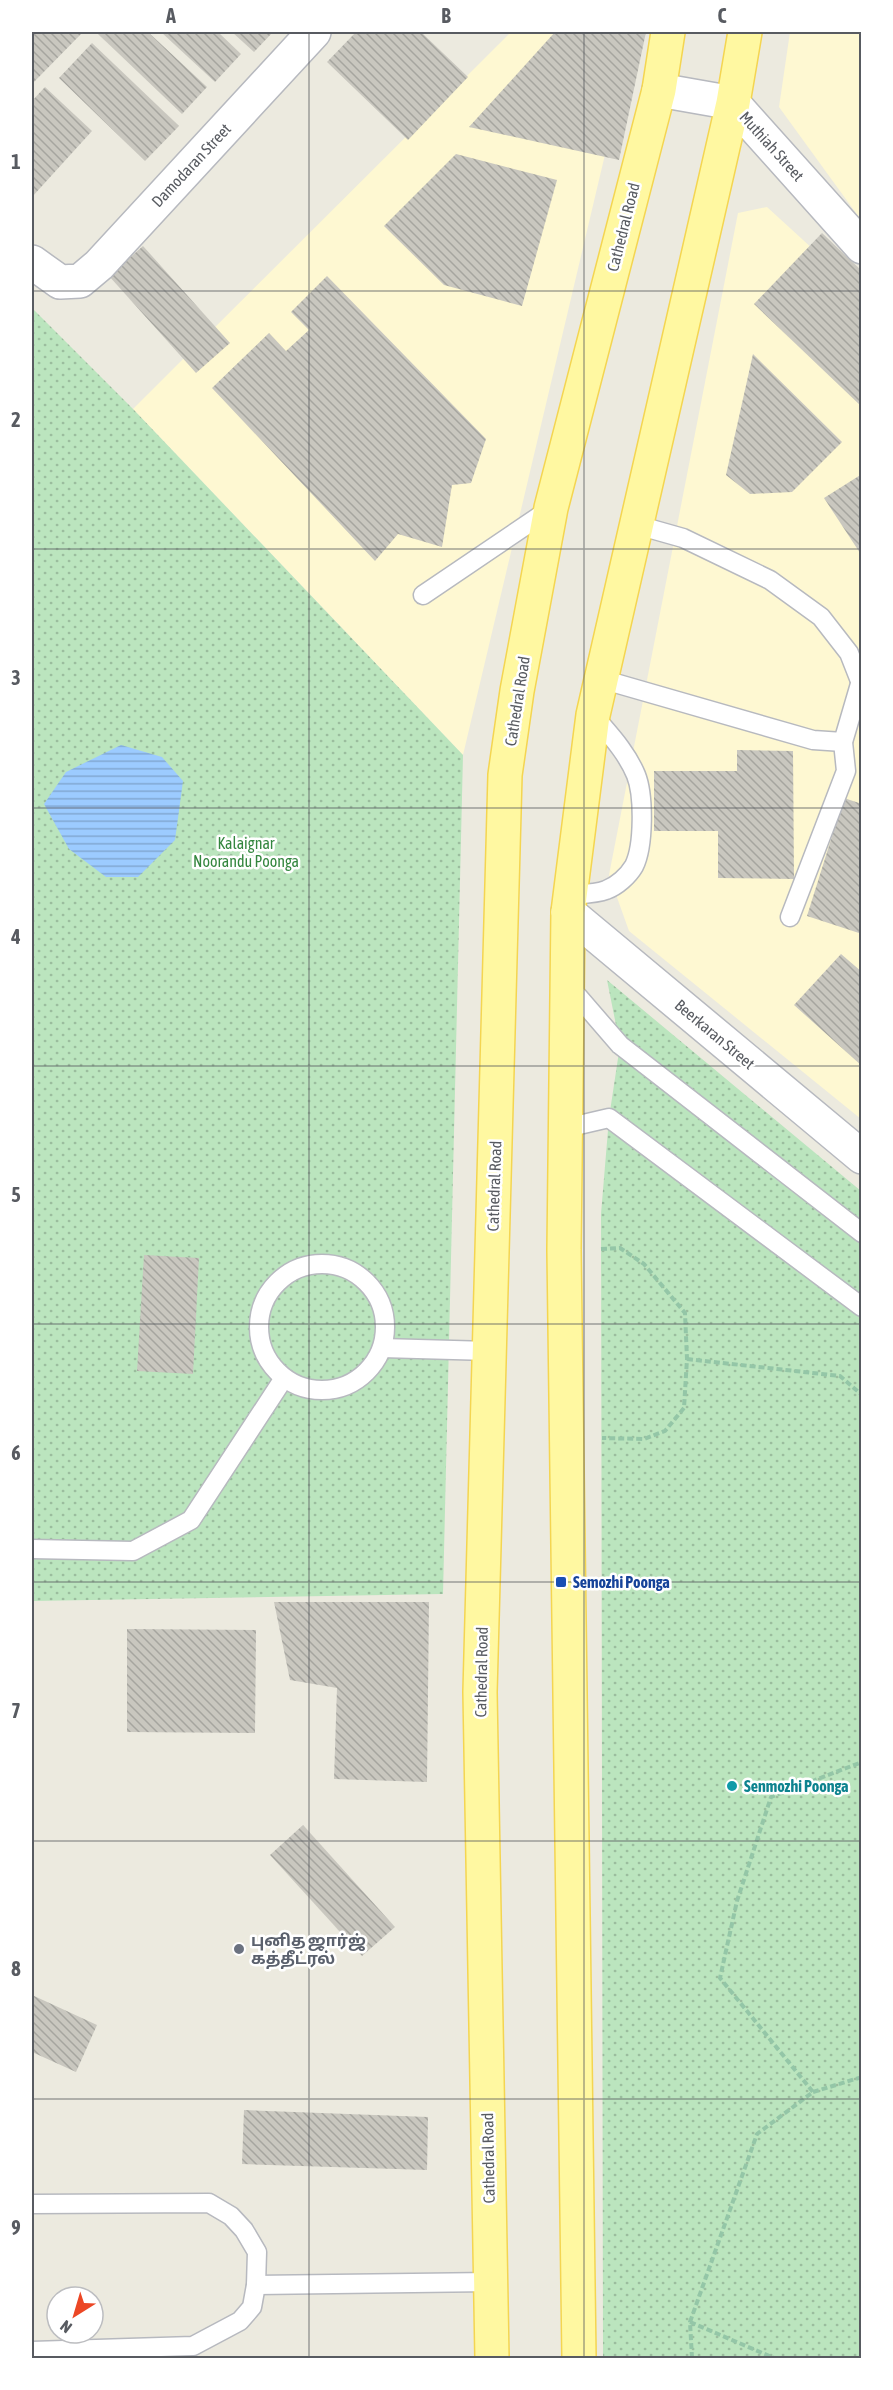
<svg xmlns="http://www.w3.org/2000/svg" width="893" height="2390" viewBox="0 0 893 2390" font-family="'Asap Condensed','Noto Sans Tamil',sans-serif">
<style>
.commercial{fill:#fef8d2}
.park{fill:url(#park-dots)}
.water{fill:url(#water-rules)}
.building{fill:url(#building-back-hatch)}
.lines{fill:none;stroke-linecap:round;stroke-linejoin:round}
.service-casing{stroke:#b7b9bf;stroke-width:21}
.minor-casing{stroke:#b7b9bf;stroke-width:36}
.primary-casing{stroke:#f4d551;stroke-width:36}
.path{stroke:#94c6a7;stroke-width:4;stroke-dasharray:6 3;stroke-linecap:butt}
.service{stroke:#fff;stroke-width:18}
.minor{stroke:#fff;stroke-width:33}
.primary{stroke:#fff8a1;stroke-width:33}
.grid{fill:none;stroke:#585b61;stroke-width:1.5;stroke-opacity:0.55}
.transit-dot{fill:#1a4fb4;stroke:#fff;stroke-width:2}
.culture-dot{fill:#0f9aa8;stroke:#fff;stroke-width:2}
.worship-dot{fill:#6b7280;stroke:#fff;stroke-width:2}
.labels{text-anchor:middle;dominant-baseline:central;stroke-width:5;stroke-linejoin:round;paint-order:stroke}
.street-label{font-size:16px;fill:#585b61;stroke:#fff}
.park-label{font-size:16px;fill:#33863e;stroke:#fff}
.transit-label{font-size:16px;font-weight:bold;fill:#164399;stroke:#fff;text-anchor:start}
.culture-label{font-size:16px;font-weight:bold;fill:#0d838f;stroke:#fff;text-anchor:start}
.worship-label{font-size:16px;font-weight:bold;fill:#5b616d;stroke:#fff;text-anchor:start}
.neatline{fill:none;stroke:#585b61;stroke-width:2}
.grid-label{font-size:20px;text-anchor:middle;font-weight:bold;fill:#585b61}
</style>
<defs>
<pattern id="park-dots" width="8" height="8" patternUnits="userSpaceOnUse" patternTransform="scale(1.5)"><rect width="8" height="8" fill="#bbe5be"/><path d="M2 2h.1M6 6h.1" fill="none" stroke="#9bbd9e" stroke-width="1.8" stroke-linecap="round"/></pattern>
<pattern id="water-rules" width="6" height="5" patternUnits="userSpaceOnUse" patternTransform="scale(1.5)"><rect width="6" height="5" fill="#9ccbff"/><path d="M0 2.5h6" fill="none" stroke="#82a8d2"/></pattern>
<pattern id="building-back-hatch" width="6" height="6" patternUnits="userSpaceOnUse" patternTransform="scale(1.5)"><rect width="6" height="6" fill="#c9c7bf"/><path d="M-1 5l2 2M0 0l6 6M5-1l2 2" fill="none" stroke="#a6a59f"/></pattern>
</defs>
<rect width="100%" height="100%" fill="#eceadf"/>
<g class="commercial">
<path d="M511 32H634L463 755 133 409Z"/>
<path d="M790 32H861V220L779 107Z"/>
<path d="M767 207 861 293V1119L629 931 609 875 738 213Z"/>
</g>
<g class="park">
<path d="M32 308 133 409 463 755 443 1594 32 1601Z"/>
<path d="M607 980 861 1191 862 2358H603L601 1214 609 1118 620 1045Z"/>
</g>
<path class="water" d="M121 745 162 757 183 781 175 840 138 877H106L69 849 44 804 66 772Z"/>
<g class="building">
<path d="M32 32H83L32 84Z"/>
<path d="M96 32H148L207 87 182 114Z"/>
<path d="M161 32H218L241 54 215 82Z"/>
<path d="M232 32H273L254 52Z"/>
<path d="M356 32H421L468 77 408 140 327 62Z"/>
<path d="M555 32H646L619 160 469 127Z"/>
<path d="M92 43 179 126 145 161 59 78Z"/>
<path d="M45 87 92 131 32 197V101Z"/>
<path d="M456 154 557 180 522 306 444 285 384 226Z"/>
<path d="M822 233 862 271V407L754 304Z"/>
<path d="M143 246 230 343 196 373 109 276Z"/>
<path d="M327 276 486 439 471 483 452 485 442 547 398 534 375 561 212 388 269 333 286 351 309 330 291 312Z"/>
<path d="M753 354 842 442 792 492 750 494 726 475Z"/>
<path d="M862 474V556L824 498Z"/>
<path d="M737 750 793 751 794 879 718 878V831H654V771H737Z"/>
<path d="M844 798 862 804V934L807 916Z"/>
<path d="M841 954 862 972V1066L794 1005Z"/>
<path d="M144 1255 199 1258 193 1374 137 1371Z"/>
<path d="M274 1602H429L427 1782 334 1779 337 1688 290 1680Z"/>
<path d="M127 1629 256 1630 255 1733 127 1732Z"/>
<path d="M303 1825 395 1927 362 1956 270 1855Z"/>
<path d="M32 1995 97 2025 76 2072 32 2052Z"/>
<path d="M244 2110 428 2117 427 2170 242 2164Z"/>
</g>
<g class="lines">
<defs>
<g id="service">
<path d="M637 525 683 538 770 580 821 617 849 653 862 686"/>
<path d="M423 595 550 509"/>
<path d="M601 679 813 740 843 742"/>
<path d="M569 895C581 894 596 894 606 890 617 886 628 876 634 866 644 846 644 795 636 775 626 751 609 734 593 715"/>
<path d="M790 917 846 771 843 742 860 684"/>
<path d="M568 985 620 1045 862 1233"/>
<path d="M566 1128 609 1118 862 1307"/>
<circle cx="322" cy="1327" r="63"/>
<path d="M382 1348 489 1351"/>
<path d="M32 1549 133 1551 191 1520 284 1378"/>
<path d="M32 2204 209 2203 231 2216 244 2230 257 2252 256 2285 252 2307 240 2321 193 2346 32 2351"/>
<path d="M256 2285 491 2282"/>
</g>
<g id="minor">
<path d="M659 90 733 103 862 247"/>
<path d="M32 262 60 282 80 281 99 265 314 32"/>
<path d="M568 912 862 1157"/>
</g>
<g id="primary">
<path d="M492 2358 480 1692 505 775 517 691 551 508 659 90 668 32"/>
<path d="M579 2358 564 1250 568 912 593 715 733 103 745 32"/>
</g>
</defs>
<use href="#service" class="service-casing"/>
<use href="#minor" class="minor-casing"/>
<use href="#primary" class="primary-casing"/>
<g class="path">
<path d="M601 1249 620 1248 644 1264 685 1313 687 1359 684 1408 665 1431 644 1439 602 1438"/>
<path d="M687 1359 840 1376 862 1395"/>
<path d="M813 2092 862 2077"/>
<path d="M690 2322 774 2358"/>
<path d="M692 2358 690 2322 757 2134 813 2092 720 1978 737 1901 771 1797 862 1762"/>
</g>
<use href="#service" class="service"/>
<use href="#minor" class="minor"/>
<use href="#primary" class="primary"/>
</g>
<path class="grid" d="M309 32V2358M584 32V2358M32 291H862M32 549H862M32 808H862M32 1066H862M32 1324H862M32 1582H862M32 1841H862M32 2099H862"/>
<rect class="transit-dot" x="555" y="1576" width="12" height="12" rx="3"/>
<circle class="culture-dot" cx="732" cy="1786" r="6"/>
<circle class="worship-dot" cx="239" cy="1949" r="6"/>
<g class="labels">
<g class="street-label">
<text transform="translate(772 146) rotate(48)">Muthiah Street</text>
<text transform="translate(191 165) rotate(-47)">Damodaran Street</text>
<text transform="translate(623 227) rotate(-76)">Cathedral Road</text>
<text transform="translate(517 701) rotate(-81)">Cathedral Road</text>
<text transform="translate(715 1034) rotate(40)">Beerkaran Street</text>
<text transform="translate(494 1186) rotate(-88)">Cathedral Road</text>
<text transform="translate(481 1672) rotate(-89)">Cathedral Road</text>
<text transform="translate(488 2158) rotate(-91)">Cathedral Road</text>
</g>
<g class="park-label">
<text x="246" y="843">Kalaignar<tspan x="246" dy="18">Noorandu Poonga</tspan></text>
</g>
<g class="transit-label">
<text x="573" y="1582">Semozhi Poonga</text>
</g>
<g class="culture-label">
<text x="744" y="1786">Senmozhi Poonga</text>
</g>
<g class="worship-label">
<text x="251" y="1940">புனித ஜார்ஜ்<tspan x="251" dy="18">கத்தீட்ரல்</tspan></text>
</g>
</g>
<rect width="893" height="2390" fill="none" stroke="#ffffff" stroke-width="66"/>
<g transform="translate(75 2315) rotate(217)"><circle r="28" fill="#ffffff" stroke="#bcbdc0" stroke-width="1.5"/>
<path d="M0-4.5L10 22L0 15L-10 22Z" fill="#ec4725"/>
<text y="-9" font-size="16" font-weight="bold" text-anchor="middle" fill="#585b61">N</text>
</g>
<rect x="33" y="33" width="827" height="2324" class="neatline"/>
<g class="grid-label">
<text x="171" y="23">A</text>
<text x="446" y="23">B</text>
<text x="722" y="23">C</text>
<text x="16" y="169">1</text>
<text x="16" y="427">2</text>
<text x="16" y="685">3</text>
<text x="16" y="944">4</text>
<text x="16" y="1202">5</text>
<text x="16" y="1460">6</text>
<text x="16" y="1718">7</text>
<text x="16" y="1976">8</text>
<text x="16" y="2235">9</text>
</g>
</svg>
